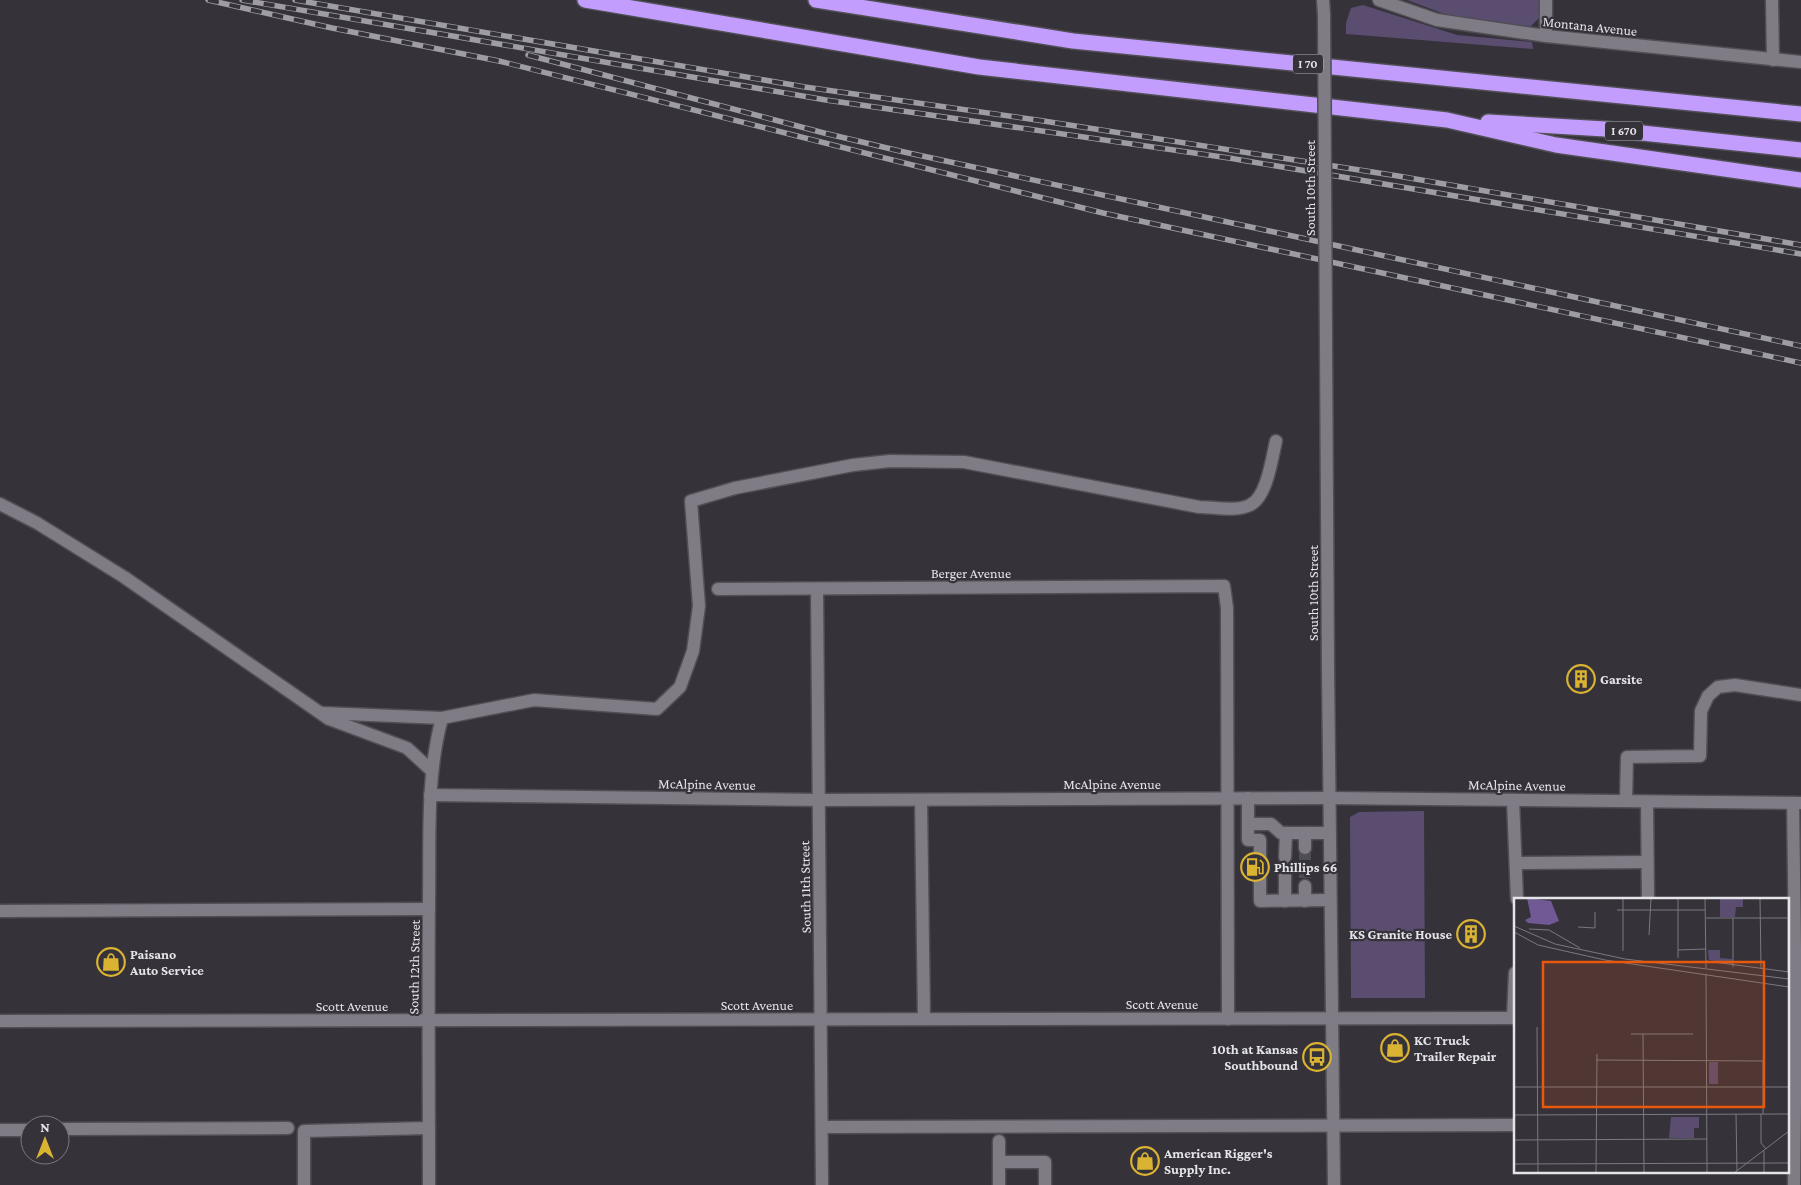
<svg xmlns="http://www.w3.org/2000/svg" width="1801" height="1185" viewBox="0 0 1801 1185" font-family="'Crimson Pro',serif">
<style>
.green{fill:#5a4d70}
.lines{fill:none;stroke-linecap:round;stroke-linejoin:round}
.minor-tunnel{stroke:#4f4d54;stroke-width:12;stroke-dasharray:12 6;stroke-linecap:butt}
.minor-casing{stroke:#514f55;stroke-width:15}
.highway-casing{stroke:#514f55;stroke-width:18}
.minor{stroke:#7f7c85;stroke-width:12}
.highway{stroke:#c29dfe;stroke-width:15}
.rail-casing{stroke:#9e9da3;stroke-width:5.5}
.rail{stroke:#35323a;stroke-width:4;stroke-dasharray:11;stroke-linecap:butt}
.minor-bridge-casing{stroke:#514f55;stroke-width:15;stroke-linecap:butt}
.minor-bridge{stroke:#7f7c85;stroke-width:12}
.labels{text-anchor:middle;dominant-baseline:central;stroke-width:4.5;stroke-linejoin:round;paint-order:stroke}
.shield{fill:#35323a;stroke:#b0afb4;stroke-width:1}
.shield-label{font-size:12px;font-weight:bold;fill:#e5e4e9}
.street-label{font-size:14px;fill:#e5e4e9;stroke:#35323a}
.poi-label{font-size:14px;font-weight:bold;fill:#e5e4e9;stroke:#35323a;text-anchor:start}
.inset-road{fill:none;stroke:#7b7980;stroke-width:1}
.view{fill:#e8590c;fill-opacity:0.15;stroke:#e8590c;stroke-width:2.5}
.inset-edge{fill:none;stroke:#e5e4e9;stroke-width:2.5}
</style>
<rect width="100%" height="100%" fill="#35323a"/>
<g class="green">
<path d="M1407 0H1540L1539 18 1530 27 1450 16Z"/>
<path d="M1363 5 1457 35 1532 42 1533 49 1346 34V23L1351 8Z"/>
<path d="M1424 811 1425 998H1351L1350 817 1359 812Z"/>
</g>
<g class="lines">
<path class="minor-tunnel" d="M1305 848V886"/>
<defs>
<g id="minor">
<path d="M1323 0 1324 15"/>
<path d="M1379 0 1437 20 1546 36 1801 62"/>
<path d="M1546 0V36"/>
<path d="M1772 0 1773 60"/>
<path d="M0 504 37 523 124 577 329 719 407 748 432 771"/>
<path d="M718 589 1224 586 1227 608 1228 1019"/>
<path d="M817 589 822 1185"/>
<path d="M1328 670 1334 1185"/>
<path d="M323 713 442 718 534 700 657 709 680 687 693 651 699 606 691 501 735 488 853 465 890 461 964 462 1199 507C1214 507 1237 512 1250 505 1267 497 1272 458 1276 441"/>
<path d="M430 795 819 800 1329 798 1801 803"/>
<path d="M1248 798V840H1260V901L1330 900"/>
<path d="M921 800 924 1019"/>
<path d="M1513 800 1517 899"/>
<path d="M1626 801 1627 757 1700 756 1701 711 1708 696 1718 687 1735 685 1801 695"/>
<path d="M1647 802 1648 899"/>
<path d="M1793 803 1796 1018 1794 1185"/>
<path d="M1248 824H1271L1281 833H1330"/>
<path d="M1305 833V848"/>
<path d="M1285 857 1286 833"/>
<path d="M1516 863 1647 862"/>
<path d="M1285 874V901"/>
<path d="M1305 886V901"/>
<path d="M0 911 429 909"/>
<path d="M1513 1018 1515 973"/>
<path d="M0 1021 1515 1018"/>
<path d="M822 1127 1515 1125"/>
<path d="M60 1129 288 1128"/>
<path d="M0 1130H30"/>
<path d="M999 1162H1045V1185"/>
<path d="M304 1185V1131L429 1128"/>
<path d="M429 1185C429 1090 428 995 429 900 430 839 426 777 442 718"/>
<path d="M999 1185V1141"/>
</g>
<g id="highway">
<path d="M585 0 979 67 1447 120 1556 145 1801 180"/>
<path d="M816 0 1073 41 1801 114"/>
<path d="M1488 122 1605 129 1801 150"/>
</g>
</defs>
<use href="#minor" class="minor-casing"/>
<use href="#highway" class="highway-casing"/>
<use href="#minor" class="minor"/>
<use href="#highway" class="highway"/>
<defs>
<g id="rail">
<path d="M208 0 332 28 499 61 1103 213 1801 363"/>
<path d="M242 0 826 100 1229 158 1801 254"/>
<path d="M295 0 805 87 1037 120 1398 176 1801 245"/>
<path d="M528 55 824 133 904 152 1801 346"/>
</g>
</defs>
<use href="#rail" class="rail-casing"/>
<use href="#rail" class="rail"/>
<defs>
<path id="minor-bridge" d="M1324 15 1328 670"/>
</defs>
<use href="#minor-bridge" class="minor-bridge-casing"/>
<use href="#minor-bridge" class="minor-bridge"/>
</g>
<defs>
<symbol id="building-ring" viewBox="-11 -11 22 22"><circle r="9.5" fill="#35323a" stroke="#dab333" stroke-width="1.5"/><path d="M-4-6H4V6H1V3H-1V6H-4ZM-2.5-4.3h1.7v1.8h-1.7ZM.8-4.3h1.7v1.8H.8ZM-2.5-1h1.7V.8h-1.7ZM.8-1h1.7V.8H.8Z" fill="#dab333"/></symbol>
<symbol id="fuel-ring" viewBox="-11 -11 22 22"><circle r="9.5" fill="#35323a" stroke="#dab333" stroke-width="1.5"/><path d="M-5.5-6h7V0h2V4h1.3V-2.5L3-4.5l.8-.8L6-3V5H2.5V1h-1V6h-7ZM-4.2-4.7v3.2H.2V-4.7Z" fill="#dab333"/></symbol>
<symbol id="shop-ring" viewBox="-11 -11 22 22"><circle r="9.5" fill="#35323a" stroke="#dab333" stroke-width="1.5"/><path d="M-5-2.5h2.3a2.7 3.5 0 0 1 5.4 0H5L5.5 6h-11ZM-1.5-2.5h3a1.5 2.3 0 0 0-3 0Z" fill="#dab333"/></symbol>
<symbol id="bus-ring" viewBox="-11 -11 22 22"><circle r="9.5" fill="#35323a" stroke="#dab333" stroke-width="1.5"/><path d="M-5-6H5V4H4V6H2V4H-2V6H-4V4H-5ZM-3.5-4V0h7V-4ZM-3.5 1.2v1.5H-2V1.2ZM2 1.2v1.5H3.5V1.2Z" fill="#dab333"/></symbol>
</defs>
<g fill-rule="evenodd">
<use href="#building-ring" x="1565" y="663" width="32" height="32"/>
<use href="#fuel-ring" x="1239" y="851" width="32" height="32"/>
<use href="#building-ring" x="1455" y="918" width="32" height="32"/>
<use href="#shop-ring" x="95" y="946" width="32" height="32"/>
<use href="#shop-ring" x="1379" y="1032" width="32" height="32"/>
<use href="#bus-ring" x="1301" y="1041" width="32" height="32"/>
<use href="#shop-ring" x="1129" y="1145" width="32" height="32"/>
</g>
<g class="labels">
<g class="shield">
<rect x="1293" y="54.5" width="30" height="19" rx="4"/>
<rect x="1605" y="121.5" width="38" height="19" rx="4"/>
</g>
<g class="shield-label">
<text x="1308" y="64">I 70</text>
<text x="1624" y="131">I 670</text>
</g>
<g class="street-label">
<text transform="translate(1590 26) rotate(6)">Montana Avenue</text>
<text transform="translate(1310 188) rotate(-90)">South 10th Street</text>
<text x="971" y="573">Berger Avenue</text>
<text transform="translate(1313 593) rotate(-90)">South 10th Street</text>
<text transform="translate(707 784) rotate(1)">McAlpine Avenue</text>
<text x="1112" y="784">McAlpine Avenue</text>
<text transform="translate(1517 785) rotate(1)">McAlpine Avenue</text>
<text transform="translate(805 887) rotate(-91)">South 11th Street</text>
<text transform="translate(414 967) rotate(-89)">South 12th Street</text>
<text x="1162" y="1004">Scott Avenue</text>
<text x="757" y="1005">Scott Avenue</text>
<text x="352" y="1006">Scott Avenue</text>
</g>
<g class="poi-label">
<text x="1600" y="679">Garsite</text>
<text x="1274" y="867">Phillips 66</text>
<text x="1452" y="934" text-anchor="end">KS Granite House</text>
<text x="130" y="954">Paisano<tspan x="130" dy="16">Auto Service</tspan></text>
<text x="1414" y="1040">KC Truck<tspan x="1414" dy="16">Trailer Repair</tspan></text>
<text x="1298" y="1049" text-anchor="end">10th at Kansas<tspan x="1298" dy="16">Southbound</tspan></text>
<text x="1164" y="1153">American Rigger's<tspan x="1164" dy="16">Supply Inc.</tspan></text>
</g>
</g>
<g transform="translate(1514 898)">
<rect width="275" height="275" fill="#35323a"/>
<path d="M206 0H229V9H222L221 19H206ZM194 52H206V60L218 61V66L195 62ZM195 164H204V186H195ZM157 219H185V230H180V240H155Z" fill="#5a4d70"/>
<path d="M13 0 37 3 45 23 35 27 14 25 11 22 17 19Z" fill="#705995"/>
<path class="inset-road" d="M109 0V53M164 0V60M191 0 192 70M246 0 247 71M274 0V74M103 12H191M192 20H275M219 20V69M0 28 41 46 111 61 275 81M64 29 81 30V14M15 31 35 32 66 50M0 34 24 47 91 62 275 89M135 37 137 0M164 52 192 51M192 63 275 74M192 76 193 275M23 129 24 275M117 136H179M129 136 130 275M82 162 249 163V216M0 189H275M222 216 223 273M247 216V245L252 251M0 217 275 216M0 242 193 241M250 253V275M0 266 275 265M82 275 83 156M220 275 275 233"/>
<path class="view" d="M29 64H250V209H29Z"/>
<rect width="275" height="275" class="inset-edge"/>
</g>
<g transform="translate(45 1140)"><circle r="24" fill="#35323a" stroke="#7b7980"/>
<path d="M0-4L9 19L0 12L-9 19Z" fill="#dab333"/>
<text y="-8" font-size="14" font-weight="bold" text-anchor="middle" fill="#e5e4e9">N</text>
</g>
</svg>
